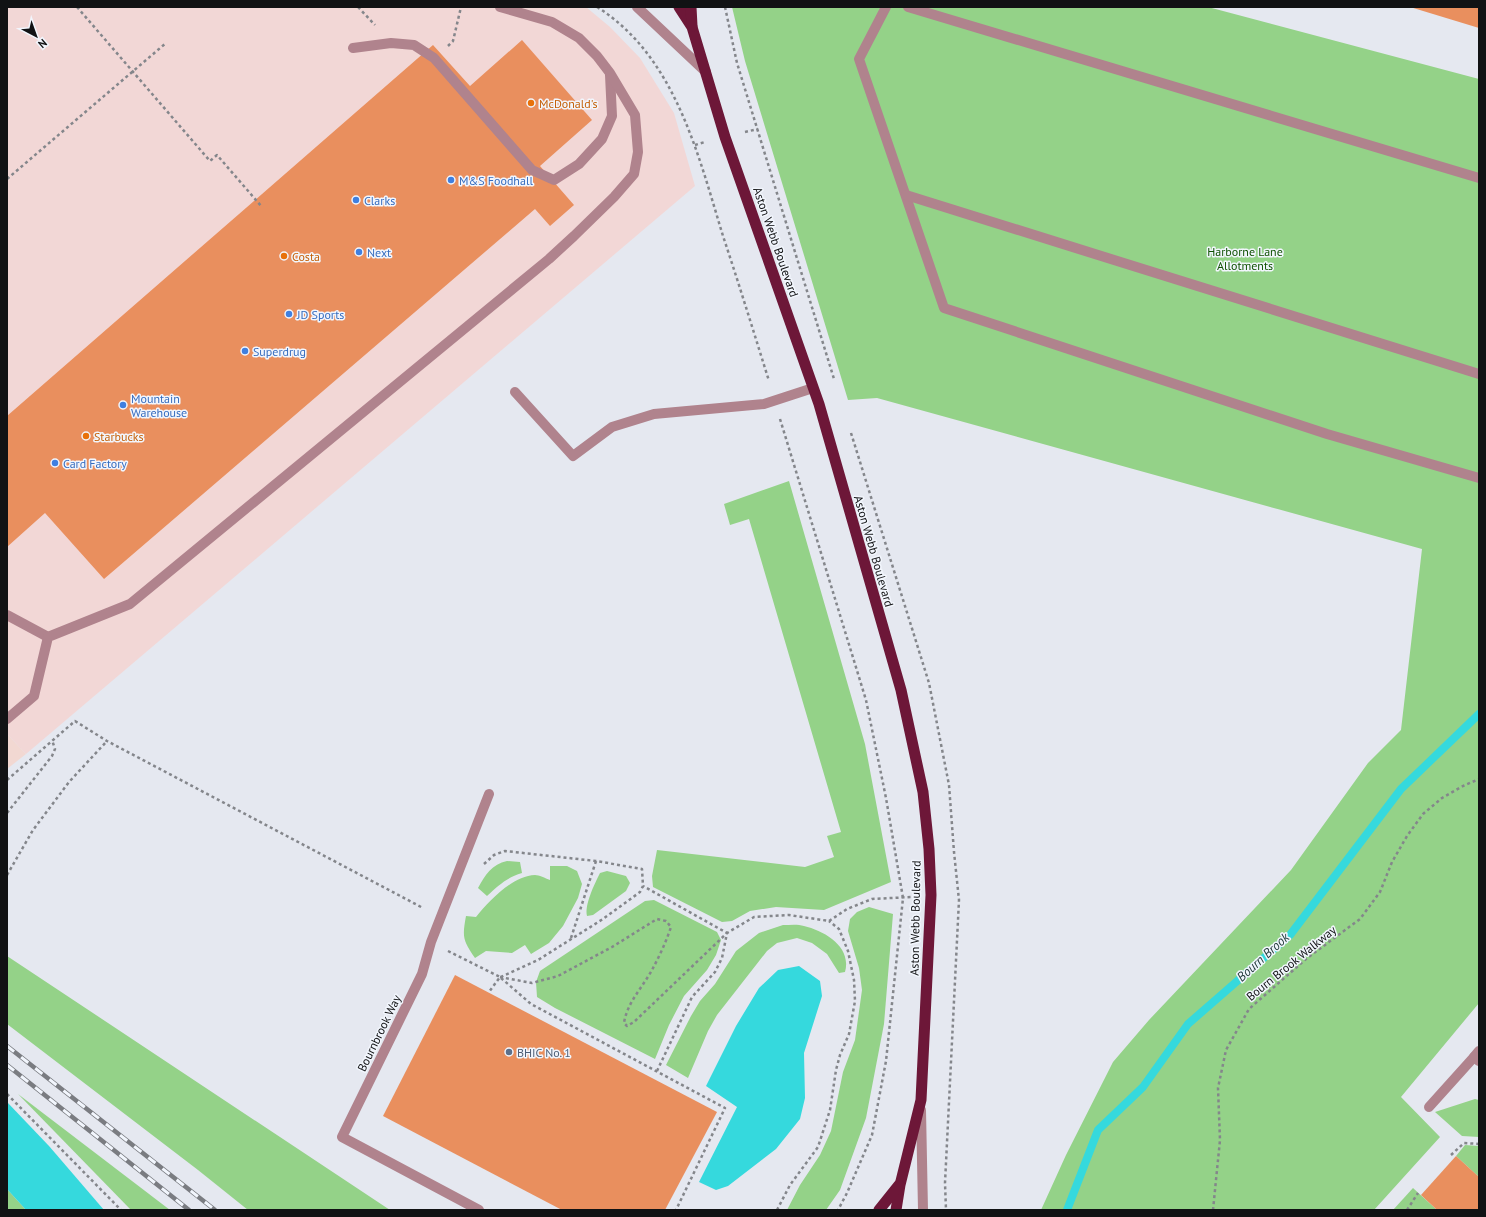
<svg xmlns="http://www.w3.org/2000/svg" width="1486" height="1217" viewBox="0 0 1486 1217" font-family="'PT Sans',sans-serif">
<style>
.commercial{fill:#f2d7d6}
.industrial{fill:#f2d8d2}
.green{fill:#94d288}
.water{fill:#35d9dd}
.lines{fill:none;stroke-linecap:round;stroke-linejoin:round}
.stream{stroke:#35d9dd;stroke-width:8}
.building{fill:#e98f5e}
.path{stroke:#84868b;stroke-width:2.5;stroke-dasharray:3 3;stroke-linecap:butt}
.service{stroke:#b0838d;stroke-width:10}
.minor{stroke:#b0838d;stroke-width:10}
.tertiary{stroke:#b0838d;stroke-width:10}
.trunk{stroke:#6d1738;stroke-width:11}
.rail-casing{stroke:#7a7c81;stroke-width:4.5}
.rail{stroke:#f2f6fd;stroke-width:3;stroke-dasharray:9;stroke-linecap:butt}
.food-dot{fill:#e8710a;stroke:#f2f6fd;stroke-width:1.5}
.shop-dot{fill:#3f7fe0;stroke:#f2f6fd;stroke-width:1.5}
.service-dot{fill:#5c6f8a;stroke:#f2f6fd;stroke-width:1.5}
.labels{text-anchor:middle;dominant-baseline:central;stroke-width:3;stroke-linejoin:round;paint-order:stroke}
.food-label{font-size:12px;fill:#c56008;stroke:#f2f6fd;text-anchor:start}
.shop-label{font-size:12px;fill:#366cbe;stroke:#f2f6fd;text-anchor:start}
.street-label{font-size:12px;fill:#111214;stroke:#f2f6fd}
.park-label{font-size:12px;fill:#0e5100;stroke:#f2f6fd}
.service-label{font-size:12px;fill:#4e5e75;stroke:#f2f6fd;text-anchor:start}
.water-label{font-size:13px;font-style:italic;fill:#243d3e;stroke:#f2f6fd}
</style>
<rect width="100%" height="100%" fill="#e5e8f0"/>
<path class="commercial" d="M7 7H586L610 27 640 58 674 113 695 186 26 754 7 734Z"/>
<path class="industrial" d="M7 734 26 754 7 769Z"/>
<g class="green">
<path d="M732 7H1208L1479 79V1003L1401 1097 1440 1137 1374 1210H1041L1066 1155 1113 1062 1149 1020 1291 870 1368 763 1401 730 1422 549 877 398 848 400 745 61Z"/>
<path d="M789 481 865 744 891 882 824 910 776 907 750 911 732 921 722 922 653 887 652 876 657 850 805 867 834 857 827 836 841 832 749 519 730 525 724 504Z"/>
<path d="M507 861 520 862 522 873C506 878 499 885 487 896L478 888C485 875 492 864 507 861Z"/>
<path d="M550 866H567L577 871 582 884 578 898 563 926 549 943 531 954 525 945 512 953 486 951 475 958C463 940 462 938 466 916L476 917C489 901 512 876 535 875 539 875 545 878 550 880Z"/>
<path d="M607 871 626 876 630 883 626 891 593 915 587 916C584 905 595 883 600 873Z"/>
<path d="M654 900 717 932 721 940 716 955 707 970 684 996 669 1025 655 1059 555 1008 537 997 536 982 540 971 645 901Z"/>
<path d="M869 907 893 914 884 1024 866 1118 840 1190 826 1210H787L800 1185 820 1155 831 1131 843 1072 855 1040 862 990 859 968 848 931 850 919 857 912Z"/>
<path d="M783 925C790 925 798 924 804 926 825 931 852 947 845 972L839 973 827 954 812 943 797 938 777 943 767 951 717 1015 708 1031 688 1078 666 1065 691 1016 700 1001 715 984 736 951 759 933Z"/>
<path d="M7 956 390 1210H248L198 1170 7 1024Z"/>
<path d="M18 1094 170 1210H131Z"/>
<path d="M1475 1099 1479 1100V1137L1462 1136 1435 1112Z"/>
<path d="M1465 1145 1479 1146V1177L1456 1156Z"/>
<path d="M1413 1188 1437 1210H1393Z"/>
<path d="M7 1189 26 1210H7Z"/>
</g>
<g class="water">
<path d="M799 966 820 981 822 996 804 1053 805 1098 800 1119 776 1149 728 1186 716 1190 699 1182 737 1107 706 1086 736 1026 759 988 778 970Z"/>
<path d="M7 1102 49 1146 104 1210H26L7 1189Z"/>
</g>
<g class="lines">
<path class="stream" d="M1067 1210 1098 1130 1143 1087 1188 1024 1290 935 1401 789 1479 714"/>
</g>
<g class="building">
<path d="M1410 7H1479V28Z"/>
<path d="M522 40 592 120 540 166 574 205 550 226 535 209 104 579 45 513 7 547V416L433 45 470 86Z"/>
<path d="M455 975 717 1112 665 1210H562L383 1116Z"/>
<path d="M1456 1156 1479 1177V1210H1437L1421 1195Z"/>
</g>
<g class="lines">
<g class="path">
<path d="M77 7 210 161 217 155 262 207"/>
<path d="M358 7 375 25"/>
<path d="M597 7C675 56 698 154 723 236 739 284 754 333 769 381"/>
<path d="M725 7 737 63 834 379"/>
<path d="M448 46 453 41 461 7"/>
<path d="M745 132 758 129"/>
<path d="M695 145 705 142"/>
<path d="M7 179 166 43"/>
<path d="M780 419 866 700 886 798 903 898 886 1061 872 1135 847 1193 838 1210"/>
<path d="M851 433 929 683 949 785 954 852 959 900 945 1183 946 1210"/>
<path d="M7 780 75 721 107 741 423 908"/>
<path d="M7 813 52 756 55 749 52 740"/>
<path d="M484 864 494 855 505 851 596 861 642 869 643 886 640 892 603 919 538 960 501 977"/>
<path d="M7 875 33 830 69 782 107 741"/>
<path d="M571 938 596 861"/>
<path d="M448 951 500 977 489 992"/>
<path d="M500 977 532 983 558 976 612 947 657 919 666 921 671 927C666 942 659 957 652 970 642 988 627 1003 624 1023L627 1026 634 1022 727 933 643 886"/>
<path d="M501 978 531 1004 725 1108 676 1210"/>
<path d="M657 1071 692 997 715 972 722 958 727 933 754 917 789 915 829 921 847 909 872 899 911 897"/>
<path d="M7 1094 121 1210"/>
<path d="M1451 1155 1464 1143 1479 1144"/>
<path d="M777 1210 790 1185 818 1147 830 1110 836 1070 840 1055 849 1034 855 1001 854 980 848 951 839 929 829 921"/>
<path d="M1213 1210 1220 1140 1218 1088 1226 1050 1249 1009 1306 959 1360 919 1380 892 1392 862 1407 836 1423 814 1442 798 1463 786 1479 779"/>
<path d="M1407 1210 1418 1193"/>
</g>
<g class="service">
<path d="M637 7 706 72"/>
<path d="M886 7 859 59 944 308 1327 434 1479 478"/>
<path d="M908 7 1479 178"/>
<path d="M353 48 391 43 414 45 434 58 532 170 554 180 579 164 602 139 612 116 610 75"/>
<path d="M906 195 1479 374"/>
<path d="M515 392 573 456 612 427 654 414 764 404 813 388"/>
<path d="M7 615 48 637"/>
<path d="M7 719 34 696 48 637 130 604 549 259 574 236 614 197 634 174 638 152 635 115 610 73 597 56 579 38 552 22 500 7"/>
<path d="M1479 1051 1474 1057 1479 1061"/>
<path d="M479 1210 342 1137 422 974 431 942 489 794"/>
</g>
<path class="minor" d="M1429 1107 1474 1057"/>
<path class="tertiary" d="M921 1110 923 1210"/>
<g class="trunk">
<path d="M679 7 692 27 725 137 819 404 901 690 923 792 929 849 931 895 921 1100 900 1185 896 1210"/>
<path d="M691 7 692 26"/>
<path d="M879 1210 899 1185"/>
</g>
<defs>
<g id="rail">
<path d="M7 1046 215 1210"/>
<path d="M7 1065 189 1210"/>
</g>
</defs>
<use href="#rail" class="rail-casing"/>
<use href="#rail" class="rail"/>
</g>
<g class="food-dot">
<circle cx="531" cy="103" r="4"/>
<circle cx="284" cy="256" r="4"/>
<circle cx="86" cy="436" r="4"/>
</g>
<g class="shop-dot">
<circle cx="451" cy="180" r="4"/>
<circle cx="356" cy="200" r="4"/>
<circle cx="359" cy="252" r="4"/>
<circle cx="289" cy="314" r="4"/>
<circle cx="245" cy="351" r="4"/>
<circle cx="123" cy="405" r="4"/>
<circle cx="55" cy="463" r="4"/>
</g>
<circle class="service-dot" cx="509" cy="1052" r="4"/>
<g class="labels">
<g class="food-label">
<text x="539" y="103">McDonald's</text>
<text x="292" y="256">Costa</text>
<text x="94" y="436">Starbucks</text>
</g>
<g class="shop-label">
<text x="459" y="180">M&amp;S Foodhall</text>
<text x="364" y="200">Clarks</text>
<text x="367" y="252">Next</text>
<text x="297" y="314">JD Sports</text>
<text x="253" y="351">Superdrug</text>
<text x="131" y="398">Mountain<tspan x="131" dy="14">Warehouse</tspan></text>
<text x="63" y="463">Card Factory</text>
</g>
<g class="street-label">
<text transform="translate(776 242) rotate(71)">Aston Webb Boulevard</text>
<text transform="translate(874 551) rotate(74)">Aston Webb Boulevard</text>
<text transform="translate(915 918) rotate(-89)">Aston Webb Boulevard</text>
<text transform="translate(1291 963) rotate(-39)">Bourn Brook Walkway</text>
<text transform="translate(379 1033) rotate(-64)">Bournbrook Way</text>
</g>
<g class="park-label">
<text x="1245" y="251">Harborne Lane<tspan x="1245" dy="14">Allotments</tspan></text>
</g>
<g class="service-label">
<text x="517" y="1052">BHIC No. 1</text>
</g>
<g class="water-label">
<text transform="translate(1263 957) rotate(-42)">Bourn Brook</text>
</g>
</g>
<rect width="1486" height="1217" fill="none" stroke="#111214" stroke-width="16"/>
<g transform="translate(36 36) rotate(139)" stroke="#f2f6fd" stroke-width="3" paint-order="stroke">
<path d="M0-3L7 15L0 10L-7 15Z" fill="#111214"/>
<text y="-6" font-size="11" font-weight="bold" text-anchor="middle" fill="#111214">N</text>
</g>
</svg>
